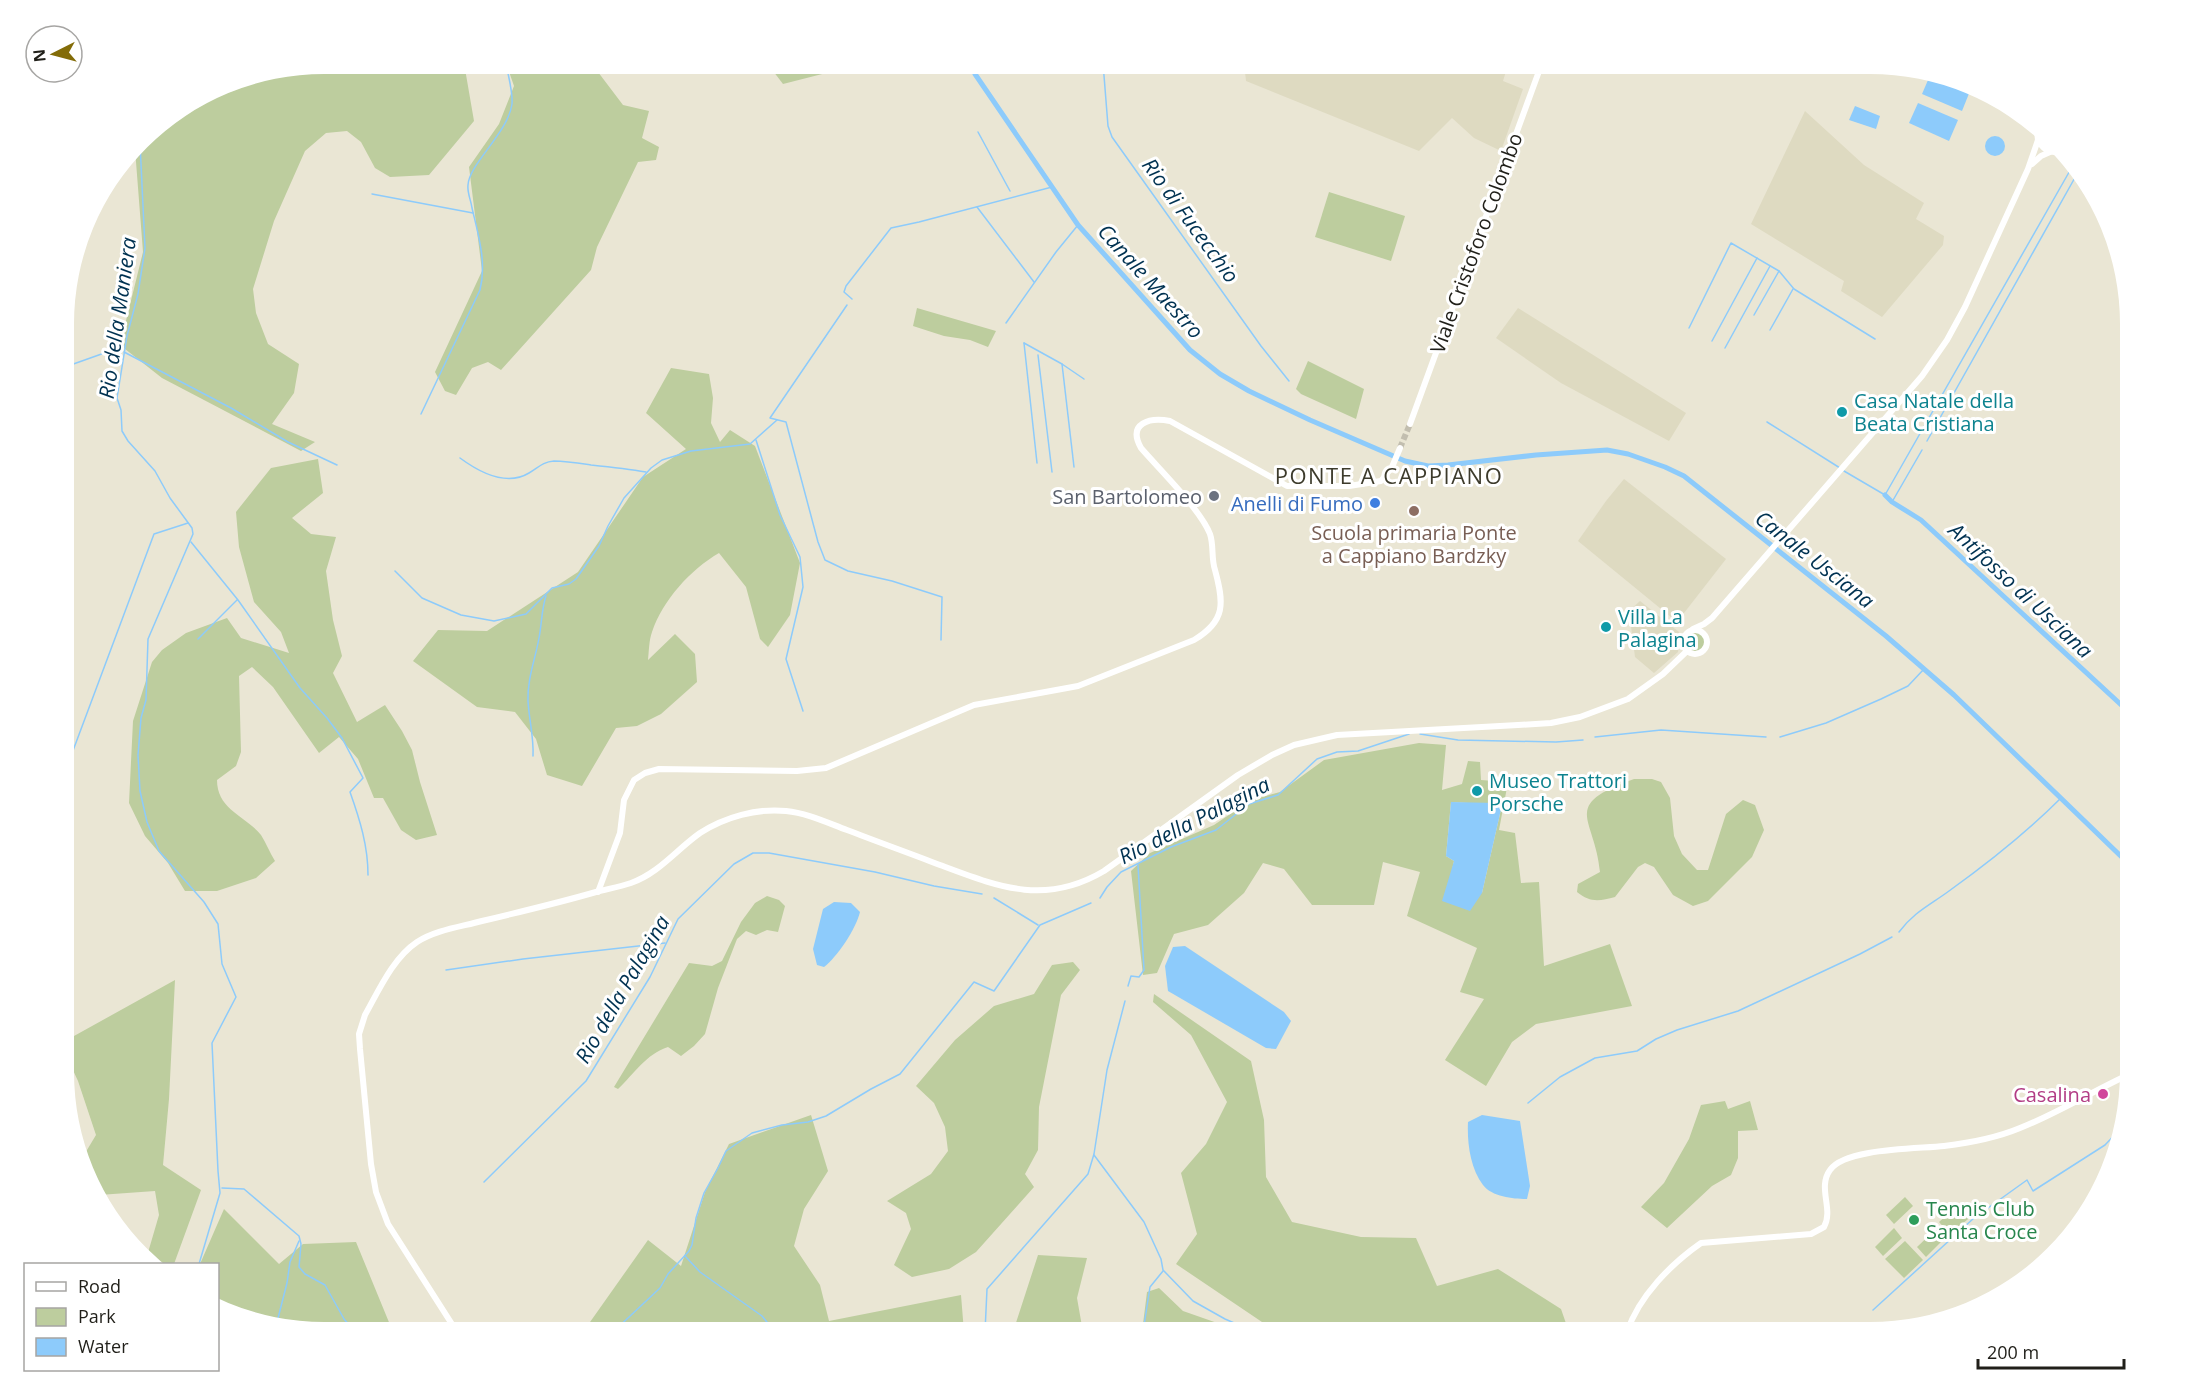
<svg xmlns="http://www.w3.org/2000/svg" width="2194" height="1395" viewBox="0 0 2194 1395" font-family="'Open Sans',sans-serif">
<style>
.built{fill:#dedac1}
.green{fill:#bdcd9e;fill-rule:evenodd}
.water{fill:#8dcbfb}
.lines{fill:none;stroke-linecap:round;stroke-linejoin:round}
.stream{stroke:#8dcbfb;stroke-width:1.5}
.canal{stroke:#8dcbfb;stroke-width:5}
.secondary-tunnel{stroke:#c2beaf;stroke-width:6;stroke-dasharray:6 3;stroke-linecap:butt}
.secondary{stroke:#fff;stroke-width:6}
.culture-dot{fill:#0f9aa8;stroke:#fff;stroke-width:2}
.worship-dot{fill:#6b7280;stroke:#fff;stroke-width:2}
.shop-dot{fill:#3f7fe0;stroke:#fff;stroke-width:2}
.education-dot{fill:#8d6e63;stroke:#fff;stroke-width:2}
.hotel-dot{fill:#d1479c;stroke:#fff;stroke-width:2}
.leisure-dot{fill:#2e9e5b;stroke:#fff;stroke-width:2}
.labels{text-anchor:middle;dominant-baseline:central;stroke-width:6;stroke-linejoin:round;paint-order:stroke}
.street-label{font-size:20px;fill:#201f19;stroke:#fff}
.culture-label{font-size:20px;fill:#0d838f;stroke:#fff;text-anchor:start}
.worship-label{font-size:20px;fill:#5b616d;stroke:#fff;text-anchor:end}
.shop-label{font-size:20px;fill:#366cbe;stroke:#fff;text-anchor:end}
.education-label{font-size:20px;fill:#785e54;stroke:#fff}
.hotel-label{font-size:20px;fill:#b23c85;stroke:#fff;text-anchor:end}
.leisure-label{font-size:20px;fill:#27864d;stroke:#fff;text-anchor:start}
.water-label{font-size:21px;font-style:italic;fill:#003251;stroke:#fff}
.quarter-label{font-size:22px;letter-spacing:1.5px;fill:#3d3b2c;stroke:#fff}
</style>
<rect width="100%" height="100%" fill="#eae6d4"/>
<g class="built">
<path d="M1244 63H1498V65L1507 68 1503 81 1523 89 1501 151 1474 138 1452 118 1419 151 1246 81Z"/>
<path d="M1805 111 1864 165 1924 203 1916 219 1944 236 1943 245 1882 317 1841 291 1844 281 1751 224Z"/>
<path d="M1518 308 1686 413 1669 441 1561 383 1496 338Z"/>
<path d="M1624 479 1726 559 1677 622 1578 541 1606 501Z"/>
<path d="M1640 601 1679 632 1680 642 1678 652 1654 673 1635 657 1629 611Z"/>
</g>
<g class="green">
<path d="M323 63H464L474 121 429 175 390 177 375 168 361 142 347 131 326 133 305 151 274 221 253 289 256 313 268 344 299 364 294 393 272 424 315 442 301 451 162 378 120 345 143 252 135 149 151 128 224 83Z"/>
<path d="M506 63H600L598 72 623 105 649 111 642 138 659 147 656 160 638 162 597 247 591 270 501 370 488 362 472 368 456 395 445 391 435 372 482 271 469 167 499 124 514 86Z"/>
<path d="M767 63H834V71L783 84Z"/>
<path d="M1329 192 1405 216 1391 261 1315 237Z"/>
<path d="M917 308 996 331 988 347 970 340 944 336 913 326Z"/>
<path d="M1308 361 1364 389 1356 419 1301 394 1296 389Z"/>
<path d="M671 368 709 374 713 398 711 423 720 442 730 430 755 446 800 563 790 615 768 647 760 639 746 587 719 553C690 570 663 600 652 632 649 640 649 651 648 660L675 634 695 654 697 682 661 714 637 726 616 728 582 786 547 775 536 739 515 712 477 707 413 661 438 630 487 631 578 572 643 477 686 449 646 413Z"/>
<path d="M318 459 323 493 292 518 311 534 336 537 326 571 333 620 342 656 333 673 357 722 385 705 402 731 412 750 420 782 437 835 416 840 401 830 383 798H374L358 759 339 737 319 753 273 687 252 667 239 676 241 752 236 766 217 780C217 810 246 816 261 835 266 843 270 853 275 861L256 878 217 891H185L168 863 145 836 129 803 133 721 152 662 162 650 186 633 227 618 241 638 289 653 281 632 254 602 239 547 236 512 271 468Z"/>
<circle cx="1695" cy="641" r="10"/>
<path d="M1419 743 1446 745 1442 790 1462 784 1468 761 1480 762 1481 780 1508 782 1499 830 1515 833 1521 883 1539 882 1544 966 1610 944 1632 1006 1536 1024 1512 1042 1486 1086 1445 1060 1484 999 1460 992 1477 948 1407 916 1420 872 1383 862 1374 905H1312L1284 869 1263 863 1244 893 1208 925 1174 934 1157 973 1143 975 1131 871 1150 853 1214 825 1251 800 1280 792 1324 760ZM1451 802 1502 805 1482 893 1452 870 1454 861 1446 856Z"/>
<path d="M1634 779H1652L1661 782 1670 798 1674 836 1682 854 1697 870H1708L1726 814 1743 800 1755 805 1764 830 1752 857 1708 901 1693 906 1673 895 1654 867 1645 863 1638 867 1615 897C1600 901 1590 903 1577 892L1578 884 1600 872C1595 816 1559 806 1634 779Z"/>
<path d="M767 896 779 900 785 906 778 932 767 930 756 935 746 931 737 939 718 988 705 1034 694 1046 681 1056 668 1047C646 1054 634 1074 618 1089L614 1087 689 963 712 966 722 961 741 922 755 903Z"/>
<path d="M1073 962 1080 970 1061 995 1039 1107 1038 1150 1025 1174 1034 1187 976 1252 949 1269 912 1277 894 1265 911 1229 906 1213 887 1201 931 1174 948 1151 945 1127 934 1103 916 1086 955 1040 994 1006 1034 994 1052 965Z"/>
<path d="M175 980 169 1099 163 1165 201 1190 174 1264H155L147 1256 159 1215 155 1191 99 1195 84 1155 96 1135 78 1081 65 1053V1041Z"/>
<path d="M1154 994 1251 1061 1264 1120 1266 1177 1292 1222 1361 1237 1416 1238 1437 1286 1498 1269 1561 1309 1569 1332H1256L1262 1322 1176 1264 1197 1234 1181 1173 1206 1144 1227 1102 1191 1035 1153 1002Z"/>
<path d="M1725 1101 1728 1109 1750 1101 1758 1130 1738 1131V1158L1731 1175 1712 1186 1667 1228 1641 1207 1664 1183 1689 1139 1701 1105Z"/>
<path d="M811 1115 828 1171 804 1209 794 1246 820 1285 829 1321 961 1295 964 1332H583L648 1240 681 1266 705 1192 729 1144Z"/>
<path d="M1905 1197 1913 1206 1894 1224 1886 1215Z"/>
<path d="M1962 1202 1973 1215 1950 1234 1939 1222Z"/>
<path d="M224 1209 279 1264 303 1244 356 1242 393 1332H323L255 1323 218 1306V1264H200Z"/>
<path d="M1894 1228 1902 1238 1883 1256 1875 1247Z"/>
<path d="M1936 1229 1945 1238 1926 1257 1917 1247Z"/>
<path d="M1905 1241 1923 1260 1904 1278 1885 1259Z"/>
<path d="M1038 1255 1087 1258 1077 1298 1083 1332H1013Z"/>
<path d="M1159 1288 1183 1311 1243 1332H1142L1147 1292Z"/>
</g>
<g class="water">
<path d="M1931 73 1954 77 1972 86 1962 111 1922 94Z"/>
<path d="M1918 103 1958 120 1949 141 1909 123Z"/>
<path d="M1855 106 1880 116 1876 129 1849 120Z"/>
<circle cx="1995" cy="146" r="10"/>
<path d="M1451 802 1496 803 1502 805 1482 893 1470 911 1442 901 1454 861 1446 856Z"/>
<path d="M834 902 851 903 860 912C856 929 837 957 824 967L817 965 813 949 823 909Z"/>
<path d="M1185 946 1284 1012 1291 1021 1276 1049 1266 1048 1168 991 1165 966 1173 947Z"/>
<path d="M1482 1115 1520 1121 1530 1186 1527 1199C1514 1199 1492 1197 1483 1185 1470 1168 1467 1142 1468 1122Z"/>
</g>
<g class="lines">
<g class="stream">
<path d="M1103 63 1108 126 1112 137 1261 346 1289 381"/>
<path d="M978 132 1010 191"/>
<path d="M140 143 145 248 138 294 127 336 117 398 121 410 122 431 128 441 155 471 170 498 192 528 193 534 148 639 146 700 141 718 138 755 140 791 147 822 159 851 204 902 218 924 222 964 236 997 212 1043 218 1171 220 1193 199 1264"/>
<path d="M372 194 473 213"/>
<path d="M977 207 1034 282"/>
<path d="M852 299 844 292 846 286 891 228 919 222 1052 187"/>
<path d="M847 305 770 418 786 422 818 542 825 560 848 571 892 581 942 597 941 640"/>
<path d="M1754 315 1779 271"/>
<path d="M1006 323 1056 252 1078 225"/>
<path d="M1689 328 1731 243 1779 271 1794 289 1875 339"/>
<path d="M1770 330 1793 289"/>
<path d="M1712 341 1757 258"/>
<path d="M1024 343 1037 463"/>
<path d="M1024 343 1062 364 1084 379"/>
<path d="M1725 348 1770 266"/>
<path d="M124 352 231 408 288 442 337 465"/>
<path d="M1038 355 1052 472"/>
<path d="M1062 364 1074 467"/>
<path d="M65 367 124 346"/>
<path d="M421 414 480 290C487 262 478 234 472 208 471 200 467 193 468 185 469 164 508 133 512 104 513 91 508 76 506 63"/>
<path d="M1767 422 1840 468"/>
<path d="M756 440 780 515 800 557 803 587 786 659 803 711"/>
<path d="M1927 441 2077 174"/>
<path d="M460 458C479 472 506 487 529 473 538 468 542 462 554 461 566 461 578 463 591 465 610 467 628 469 646 472"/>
<path d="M1844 471 1885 495 2072 167"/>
<path d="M1892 502 1922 450"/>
<path d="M191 542 238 600 300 688 327 718 342 738 363 778 350 792C360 820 368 846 368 875"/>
<path d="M395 571 422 598 461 615 494 621 526 614 552 588 569 584 576 579 599 546 608 526 624 498 651 468 662 460 691 451 750 444 777 420"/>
<path d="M198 639 237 600"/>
<path d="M1420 734 1458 740 1556 742 1583 740"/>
<path d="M1595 737 1661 730 1766 737"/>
<path d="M1780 737 1826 723 1881 699 1908 686 1924 669"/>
<path d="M533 756C534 737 529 720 528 701 527 677 537 655 540 632 542 619 542 608 546 596"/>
<path d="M65 772 154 534 188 523"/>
<path d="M994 898 1038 925"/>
<path d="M1100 898 1107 887 1121 872 1171 847 1216 830 1249 804 1278 795 1317 759 1337 752 1358 751 1409 734"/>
<path d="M1899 932C1914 912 1930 905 1949 891 1988 863 2027 832 2061 798"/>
<path d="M446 970 523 959 665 943"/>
<path d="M1128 986 1131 976 1139 977 1144 970 1138 865"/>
<path d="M1528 1103 1560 1077 1595 1058 1637 1051 1656 1039 1677 1030 1738 1011 1860 954 1892 937"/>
<path d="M1094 1155 1144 1222 1161 1259 1163 1270 1193 1301 1225 1319 1255 1332"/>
<path d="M484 1182 586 1081 650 977 678 919 734 864 753 853H769L875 872 934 886 982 894"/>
<path d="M222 1188 244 1189 299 1236 301 1244 299 1267 305 1274 325 1285 344 1319 355 1332"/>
<path d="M685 1256 700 1272 762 1316 775 1332"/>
<path d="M1873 1310 1974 1218 2027 1180 2033 1191 2105 1145 2123 1126"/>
<path d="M276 1326 287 1283 290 1262 299 1241"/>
<path d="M613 1332 660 1288 668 1274 689 1251 692 1245 696 1218 704 1193 718 1168 726 1151 752 1133 782 1125 808 1122 826 1116 871 1089 900 1074 974 982 994 991 1040 925 1091 903"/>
<path d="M985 1332 987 1289 1088 1174 1094 1154 1107 1070 1125 1001"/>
<path d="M1143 1332 1150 1287 1163 1271"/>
</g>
<g class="canal">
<path d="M972 63 975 74 1078 225 1190 350 1220 374 1249 391 1310 420 1405 461 1428 466 1448 465 1536 455 1607 450 1628 454 1665 467 1684 476 1886 636 1954 695 2130 865"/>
<path d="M1885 495 1892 502 1921 520 2130 713"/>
</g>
<path class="secondary-tunnel" d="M1400 448 1410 424"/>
<g class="secondary">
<path d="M2038 140C2042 148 2048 153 2058 152"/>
<path d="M2032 164 2041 156 2050 152"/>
<path d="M1410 424 1542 63"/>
<path d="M1693 629 1704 624 1712 618 1922 376 1947 340 1965 307 2028 169 2038 140 2037 131"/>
<circle cx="1695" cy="642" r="12"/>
<path d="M598 892 620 833 624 800 634 780 645 773 659 769 797 771 826 768 974 705 1078 686 1194 640C1226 621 1224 603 1215 570 1211 558 1214 546 1210 534 1200 509 1160 470 1141 448 1127 423 1150 417 1170 421L1287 486H1349L1381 481 1392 467 1400 448"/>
<path d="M457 1332 388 1224 376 1192 371 1164 360 1049 359 1034 365 1015C379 990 393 958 417 942 436 930 460 927 482 921 520 912 558 903 596 892 607 889 619 887 631 883 659 873 676 850 700 833 725 817 757 808 786 811 807 813 828 823 847 830 878 842 909 853 940 865 999 887 1045 906 1104 871L1238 775 1272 755 1294 745 1337 735 1518 725 1551 723 1580 717 1628 699 1663 674 1687 651"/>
<path d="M1627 1332C1639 1296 1671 1264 1701 1243L1811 1234 1824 1227C1834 1209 1817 1188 1830 1170 1845 1148 1918 1149 1944 1146 1969 1143 1996 1138 2020 1128 2058 1113 2093 1091 2130 1074"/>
</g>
</g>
<g class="culture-dot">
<circle cx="1842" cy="412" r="6"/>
<circle cx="1606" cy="627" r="6"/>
<circle cx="1477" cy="791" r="6"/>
</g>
<circle class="worship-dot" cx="1214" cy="496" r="6"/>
<circle class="shop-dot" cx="1375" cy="503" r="6"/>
<circle class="education-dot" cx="1414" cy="511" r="6"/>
<circle class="hotel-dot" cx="2103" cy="1094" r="6"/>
<circle class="leisure-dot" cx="1914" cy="1220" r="6"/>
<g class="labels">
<g class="street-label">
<text transform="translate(1476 243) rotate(-70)">Viale Cristoforo Colombo</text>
</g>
<g class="culture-label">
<text x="1854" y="400">Casa Natale della<tspan x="1854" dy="23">Beata Cristiana</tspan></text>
<text x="1618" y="616">Villa La<tspan x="1618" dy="23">Palagina</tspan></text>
<text x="1489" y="780">Museo Trattori<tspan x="1489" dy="23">Porsche</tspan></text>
</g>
<g class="worship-label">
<text x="1202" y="496">San Bartolomeo</text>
</g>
<g class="shop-label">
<text x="1363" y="503">Anelli di Fumo</text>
</g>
<g class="education-label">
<text x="1414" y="532">Scuola primaria Ponte<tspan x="1414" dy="23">a Cappiano Bardzky</tspan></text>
</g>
<g class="hotel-label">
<text x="2091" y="1094">Casalina</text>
</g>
<g class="leisure-label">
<text x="1926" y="1208">Tennis Club<tspan x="1926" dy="23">Santa Croce</tspan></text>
</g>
<g class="water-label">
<text transform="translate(1191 220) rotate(54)">Rio di Fucecchio</text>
<text transform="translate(1151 281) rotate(48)">Canale Maestro</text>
<text transform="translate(117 318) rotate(-82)">Rio della Maniera</text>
<text transform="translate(1815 559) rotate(38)">Canale Usciana</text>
<text transform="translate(2021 590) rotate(43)">Antifosso di Usciana</text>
<text transform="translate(1194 820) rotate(-27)">Rio della Palagina</text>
<text transform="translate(622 989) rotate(-60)">Rio della Palagina</text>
</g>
<g class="quarter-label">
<text x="1389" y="475">PONTE A CAPPIANO</text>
</g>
</g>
<path d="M0 0H2194V1395H0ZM324 74H1870A250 250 0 0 1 2120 324V1072A250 250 0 0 1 1870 1322H324A250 250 0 0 1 74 1072V324A250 250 0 0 1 324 74Z" fill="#fff" fill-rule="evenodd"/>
<rect x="24" y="1263" width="195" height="108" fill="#ffffff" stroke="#a6a5a3" stroke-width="1.5"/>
<rect x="36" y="1282" width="30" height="9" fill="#ffffff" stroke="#a6a5a3" stroke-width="1.5"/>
<text x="78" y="1293" font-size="18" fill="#201f19">Road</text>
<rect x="36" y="1308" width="30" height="18" fill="#bdcd9e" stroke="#a6a5a3" stroke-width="1.5"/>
<text x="78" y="1323" font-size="18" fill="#201f19">Park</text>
<rect x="36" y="1338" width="30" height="18" fill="#8dcbfb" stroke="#a6a5a3" stroke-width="1.5"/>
<text x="78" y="1353" font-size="18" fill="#201f19">Water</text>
<g transform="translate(54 54) rotate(264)"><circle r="28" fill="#ffffff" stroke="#a6a5a3" stroke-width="1.5"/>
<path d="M0-4.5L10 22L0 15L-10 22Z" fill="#836c08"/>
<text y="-9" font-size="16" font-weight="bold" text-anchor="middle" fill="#201f19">N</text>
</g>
<path d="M1978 1359v9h146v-9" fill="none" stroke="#201f19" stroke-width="3"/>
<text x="1987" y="1359" font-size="18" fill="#201f19" stroke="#ffffff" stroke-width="4.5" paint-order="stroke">200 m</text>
</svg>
